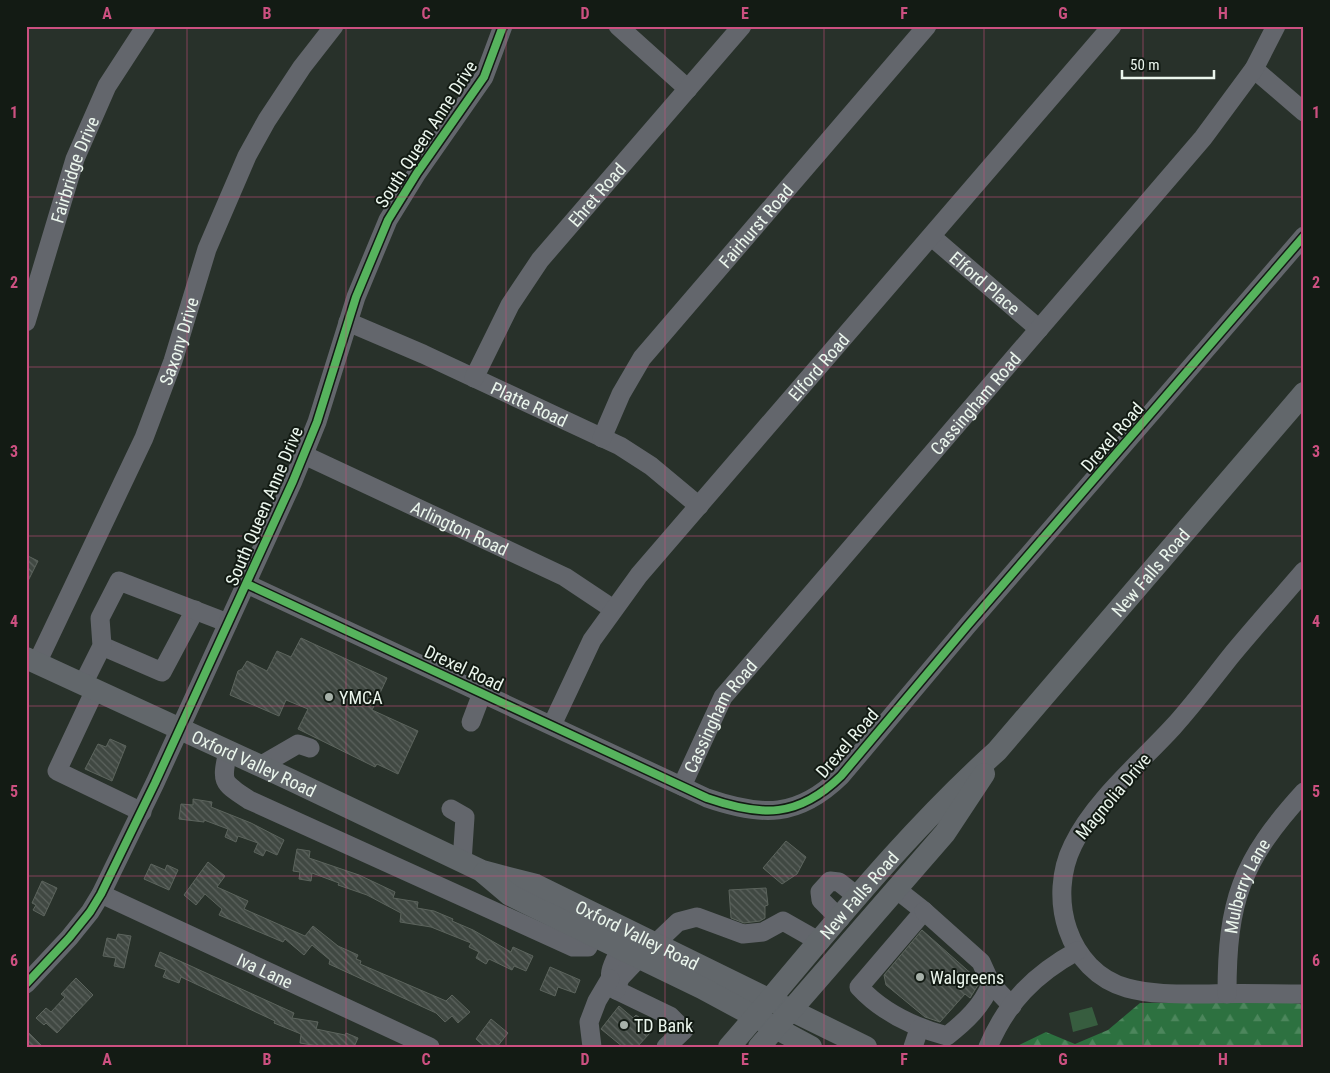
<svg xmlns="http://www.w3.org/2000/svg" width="1330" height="1073" viewBox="0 0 1330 1073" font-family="'Roboto Condensed',sans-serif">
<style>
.forest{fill:url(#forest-firs)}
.green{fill:#375d3f}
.building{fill:url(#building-back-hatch);stroke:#5c645d}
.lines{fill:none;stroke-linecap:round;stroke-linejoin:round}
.minor{stroke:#63666c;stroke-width:19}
.major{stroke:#62676b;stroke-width:22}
.cycleway-casing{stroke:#131b14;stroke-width:11}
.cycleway{stroke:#56b35d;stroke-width:8}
.grid{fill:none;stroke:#cc5080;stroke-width:1;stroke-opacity:0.55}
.poi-dot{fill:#a7b1a9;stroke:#131b14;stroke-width:2}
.labels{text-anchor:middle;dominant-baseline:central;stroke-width:4;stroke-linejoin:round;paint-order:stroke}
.street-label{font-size:18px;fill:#ebf6ed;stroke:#131b14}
.poi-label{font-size:18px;fill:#ebf6ed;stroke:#131b14;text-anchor:start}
.neatline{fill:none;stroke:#cc5080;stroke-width:2}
.grid-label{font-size:16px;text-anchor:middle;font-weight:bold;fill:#cc5080}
</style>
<defs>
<pattern id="forest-firs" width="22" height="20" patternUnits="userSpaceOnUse" patternTransform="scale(1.25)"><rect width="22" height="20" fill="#2d7140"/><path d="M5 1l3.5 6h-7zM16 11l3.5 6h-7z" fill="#4c865c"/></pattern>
<pattern id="building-back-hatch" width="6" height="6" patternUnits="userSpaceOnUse" patternTransform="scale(1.25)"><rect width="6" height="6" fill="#404842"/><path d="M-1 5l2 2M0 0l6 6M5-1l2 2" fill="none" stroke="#5c635e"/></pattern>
</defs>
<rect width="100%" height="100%" fill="#28312a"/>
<path class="forest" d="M1280 1002 1304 1004V1047H1015L1046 1032 1075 1044 1108 1030 1140 1003Z"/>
<path class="green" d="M1092 1007 1098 1025 1073 1032 1069 1013Z"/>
<g class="building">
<path d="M26 555 38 561 26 585Z"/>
<path d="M301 638 387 678 372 710 418 731 398 774 377 764 375 767 298 729 308 709 286 700 279 716 230 695 238 671 242 669 247 661 267 671 277 651 291 657Z"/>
<path d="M110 739 126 746 112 781 85 769 98 744 106 747Z"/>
<path d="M193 799 212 802 211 807 251 823 284 840 277 855 266 850 263 856 254 852 258 843 238 836 236 842 225 837 228 829 204 820V822L179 819 181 804 193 805Z"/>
<path d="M786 841 806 857 797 874 782 884 763 868Z"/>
<path d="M297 849 310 851 309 858 359 875 395 892 393 898 418 902 417 908 434 911 453 919 452 921 473 930 511 952 513 947 533 956 526 971 514 966 512 970 489 959 486 964 476 958 479 952 469 947 471 943 431 927 400 922 401 913 367 895 338 885 339 883 312 873 311 881 299 879 300 872 293 871Z"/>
<path d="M208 862 225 876 217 887 248 901 244 909 305 936 313 926 338 946 358 955 356 959 361 961 360 964 446 1001 452 995 470 1012 458 1023 452 1016 445 1022 436 1013 329 964 330 960 312 945 304 955 285 939 283 942 219 915 222 909 205 894 196 905 184 895Z"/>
<path d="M151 864 165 870 167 865 178 870 169 890 144 879Z"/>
<path d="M42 881 57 888 44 916 33 910 36 905 32 903Z"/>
<path d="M766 888 768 905 765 906V918L760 921 744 923 731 918 729 890Z"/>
<path d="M922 930 975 977V982L978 985 970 998 965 994 940 1022 925 1017 886 985 884 975Z"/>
<path d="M118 934 131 936 124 968 114 966 116 958 103 956 107 938 116 940Z"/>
<path d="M160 952 294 1013 292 1018 318 1022 316 1029 345 1035 346 1033 358 1038 354 1047H324L300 1043 301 1034 274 1023 275 1021 181 977 179 983 163 977 166 970 155 966Z"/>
<path d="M550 967 580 980 575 993 558 987 555 996 540 990Z"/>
<path d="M76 978 93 995 57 1033 46 1023 44 1025 36 1018 46 1008 51 1012 65 997 61 994Z"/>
<path d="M619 1006 633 1018 636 1015 647 1023 643 1027 650 1033 637 1047H623L601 1029Z"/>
<path d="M491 1019 508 1033 497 1047H485L476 1039Z"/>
<path d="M26 1030 43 1047H26Z"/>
</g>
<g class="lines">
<g class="minor">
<path d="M618 26 688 89"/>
<path d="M1254 69 1304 112"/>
<path id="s1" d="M932 237 1039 329"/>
<path id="s2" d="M26 322 75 159 107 86 146 26"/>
<path id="s3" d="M348 322 423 354 620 446 651 466 699 506"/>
<path id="s4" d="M474 378 510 305 540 260 742 26"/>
<path id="s5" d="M602 438 621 394 642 358 927 26"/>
<path id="s6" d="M304 455 565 577 613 609"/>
<path d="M1304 571C1279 600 1254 628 1230 657 1211 681 1193 705 1173 727 1140 763 1094 801 1073 845 1047 897 1067 971 1127 988 1153 995 1182 994 1209 994 1241 993 1272 994 1304 994"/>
<path d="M247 584 707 798C762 817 798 818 841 776L968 625 1304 236"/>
<path d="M102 646 162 672 195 610"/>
<path id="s7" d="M37 663 144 438 173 361 207 249 247 156 267 120 302 67 334 26"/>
<path d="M83 684 102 646 100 618 119 581 228 623"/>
<path d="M95 690 57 771 142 812"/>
<path d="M471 722 482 693"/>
<path id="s8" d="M552 725 592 640 639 575 1112 26"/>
<path d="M228 751C221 783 222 782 249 800L573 947H588L593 935"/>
<path d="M260 766 298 744 310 748"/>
<path id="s9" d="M682 786 723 697 1203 138 1254 69 1276 26"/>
<path d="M451 809 465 817 462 862"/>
<path d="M896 889 924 911 859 987C883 1013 913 1027 947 1036 966 1021 982 1006 991 984"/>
<path id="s10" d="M101 894 430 1047"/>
<path d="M924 911 981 962 991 984 1012 1006"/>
<path d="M840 919 821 900 820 892 830 881 839 882 858 897"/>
<path d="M630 942 623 944C616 960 603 974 616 990L670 1016 684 1030 666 1047"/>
<path d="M656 943 678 922 697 917 743 934 763 932 783 921 820 942"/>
<path d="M26 984 69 938 90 912 101 894 155 783 293 481 317 422 356 297 388 220 417 173 484 77 503 26"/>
<path d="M616 990 620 978 638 959"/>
<path id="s11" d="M1227 994C1227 901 1241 861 1304 792"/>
<path d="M592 1047 589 1022 597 1001 610 979"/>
<path d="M913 1047 919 1029"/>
<path d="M988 1047C1007 1002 1035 974 1077 951"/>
</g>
<g class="major">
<path id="s12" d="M26 658 291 780 482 871 536 885 866 1047"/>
<path d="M484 873 510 895 528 904 702 988 811 1047"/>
<path id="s13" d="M729 1047C816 947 898 840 997 751L1304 393"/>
<path d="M759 1047 945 833 984 774"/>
</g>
<defs>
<g id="cycleway">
<path d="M247 584 707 798C762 817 798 818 841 776L968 625 1304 236"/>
<path d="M26 984 69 938 90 912 101 894 155 783 293 481 317 422 356 297 388 220 417 173 484 77 503 26"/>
</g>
</defs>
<use href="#cycleway" class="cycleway-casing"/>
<use href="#cycleway" class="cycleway"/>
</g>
<path class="grid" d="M187 26V1047M346 26V1047M506 26V1047M665 26V1047M824 26V1047M984 26V1047M1143 26V1047M26 197H1304M26 367H1304M26 536H1304M26 706H1304M26 876H1304"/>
<g class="poi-dot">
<circle cx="329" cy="697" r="5"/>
<circle cx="920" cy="977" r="5"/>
<circle cx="624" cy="1025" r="5"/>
</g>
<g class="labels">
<g class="street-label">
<text transform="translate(426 134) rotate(-57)">South Queen Anne Drive</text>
<text stroke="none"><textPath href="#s2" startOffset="160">Fairbridge Drive</textPath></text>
<text stroke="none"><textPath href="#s4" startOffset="222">Ehret Road</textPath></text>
<text stroke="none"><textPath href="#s5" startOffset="264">Fairhurst Road</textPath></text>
<text stroke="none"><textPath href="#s1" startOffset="70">Elford Place</textPath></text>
<text stroke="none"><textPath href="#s7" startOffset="352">Saxony Drive</textPath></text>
<text stroke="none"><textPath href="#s8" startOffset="449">Elford Road</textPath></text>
<text stroke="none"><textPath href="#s9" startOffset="485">Cassingham Road</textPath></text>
<text stroke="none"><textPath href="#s3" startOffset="199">Platte Road</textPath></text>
<text transform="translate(1112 437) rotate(-49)">Drexel Road</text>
<text transform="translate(264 506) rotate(-67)">South Queen Anne Drive</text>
<text stroke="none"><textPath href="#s6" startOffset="172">Arlington Road</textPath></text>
<text stroke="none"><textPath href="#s13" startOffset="635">New Falls Road</textPath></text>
<text transform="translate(464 668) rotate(25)">Drexel Road</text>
<text stroke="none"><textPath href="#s9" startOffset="80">Cassingham Road</textPath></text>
<text transform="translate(847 743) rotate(-49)">Drexel Road</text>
<text stroke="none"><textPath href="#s12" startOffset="251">Oxford Valley Road</textPath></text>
<text transform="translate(1113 796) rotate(-50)">Magnolia Drive</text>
<text stroke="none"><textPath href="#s11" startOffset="111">Mulberry Lane</textPath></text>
<text stroke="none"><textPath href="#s13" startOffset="200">New Falls Road</textPath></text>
<text stroke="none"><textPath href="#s12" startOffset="672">Oxford Valley Road</textPath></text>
<text stroke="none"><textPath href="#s10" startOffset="181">Iva Lane</textPath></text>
</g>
<g class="poi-label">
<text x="339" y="697">YMCA</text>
<text x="930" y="977">Walgreens</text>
<text x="634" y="1025">TD Bank</text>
</g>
</g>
<rect width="1330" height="1073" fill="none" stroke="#131b14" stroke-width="55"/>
<path d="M1122 70v8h92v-8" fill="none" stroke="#ebf6ed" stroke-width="2.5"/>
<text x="1130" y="70" font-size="15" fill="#ebf6ed" stroke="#131b14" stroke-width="4" paint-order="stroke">50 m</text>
<rect x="28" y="28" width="1274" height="1018" class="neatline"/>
<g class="grid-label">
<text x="107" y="19">A</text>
<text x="267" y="19">B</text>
<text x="426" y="19">C</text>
<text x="585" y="19">D</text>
<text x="745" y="19">E</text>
<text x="904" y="19">F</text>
<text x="1063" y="19">G</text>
<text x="1223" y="19">H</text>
<text x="14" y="118">1</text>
<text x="1316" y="118">1</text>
<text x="14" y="288">2</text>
<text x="1316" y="288">2</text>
<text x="14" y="457">3</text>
<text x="1316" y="457">3</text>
<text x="14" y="627">4</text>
<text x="1316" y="627">4</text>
<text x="14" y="797">5</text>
<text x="1316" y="797">5</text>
<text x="14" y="966">6</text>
<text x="1316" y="966">6</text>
<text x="107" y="1065">A</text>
<text x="267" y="1065">B</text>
<text x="426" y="1065">C</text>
<text x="585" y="1065">D</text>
<text x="745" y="1065">E</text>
<text x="904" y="1065">F</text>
<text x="1063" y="1065">G</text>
<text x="1223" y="1065">H</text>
</g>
</svg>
